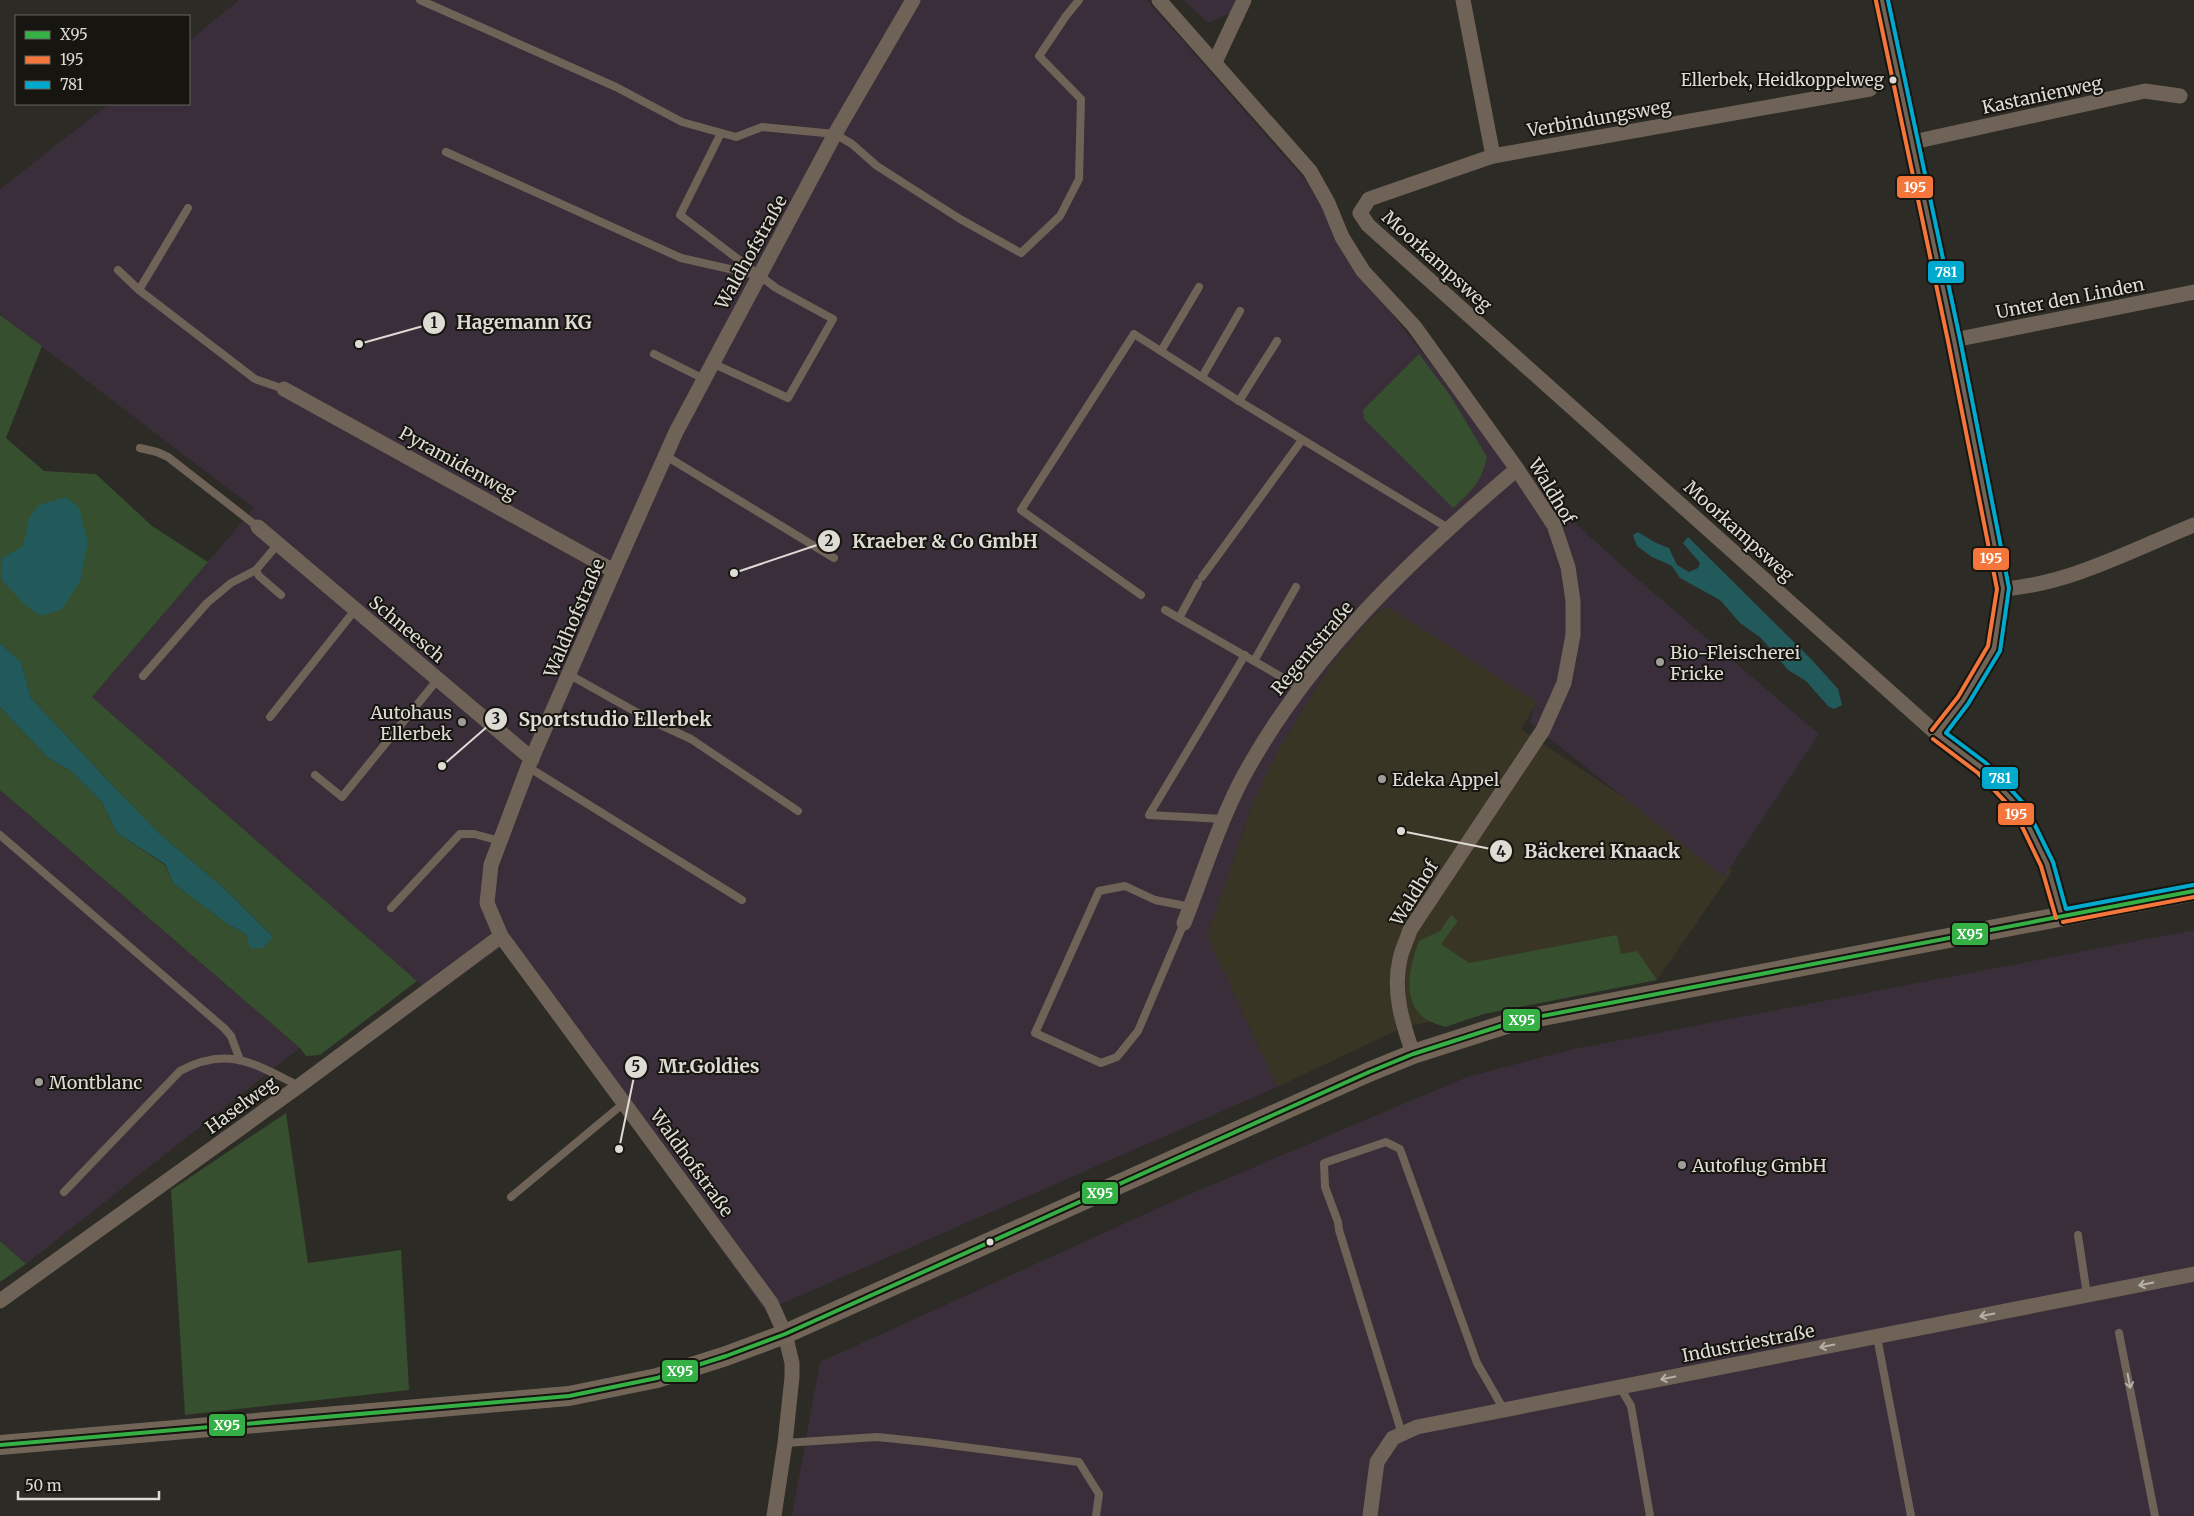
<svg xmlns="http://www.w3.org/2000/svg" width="2194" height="1516" viewBox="0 0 2194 1516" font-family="Merriweather,serif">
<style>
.built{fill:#393525}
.industrial{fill:#3a2e3a}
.green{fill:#364f2e}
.water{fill:#225a5c}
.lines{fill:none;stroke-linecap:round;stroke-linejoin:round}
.service{stroke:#6f6357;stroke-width:8}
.minor{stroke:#6f6357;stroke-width:15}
.secondary{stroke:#726557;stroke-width:20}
.bus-1-casing{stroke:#161510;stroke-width:8}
.bus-2-casing{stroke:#161510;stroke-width:8}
.bus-3-casing{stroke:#161510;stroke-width:8}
.bus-1{stroke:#34b044;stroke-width:4}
.bus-2{stroke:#f5763a;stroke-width:4}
.bus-3{stroke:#00a9ce;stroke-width:4}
.oneway{stroke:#b6b1a8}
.bus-dot{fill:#dddbd4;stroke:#161510;stroke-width:2}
.poi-dot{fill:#9f9d97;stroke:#161510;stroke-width:2}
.labels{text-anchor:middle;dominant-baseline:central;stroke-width:4;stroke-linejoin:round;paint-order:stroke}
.bus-label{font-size:17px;fill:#dddbd4;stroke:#161510;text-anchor:end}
.street-label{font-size:18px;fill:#dddbd4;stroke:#161510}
.poi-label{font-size:18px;fill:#dddbd4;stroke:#161510;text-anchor:start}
.leader{fill:none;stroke:#dddbd4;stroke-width:2}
.callout-dot{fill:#dddbd4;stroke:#161510;stroke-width:2}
.mark-label{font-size:15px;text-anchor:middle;font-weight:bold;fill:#111}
.callout-label{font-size:19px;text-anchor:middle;font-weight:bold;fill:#dddbd4;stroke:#161510;stroke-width:4;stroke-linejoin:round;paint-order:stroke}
.line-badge{stroke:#161510;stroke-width:2}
.badge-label{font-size:14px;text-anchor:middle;font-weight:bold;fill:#fff}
</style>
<rect width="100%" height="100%" fill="#2c2b26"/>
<path class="built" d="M1388 607 1538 702 1521 729 1733 870 1657 980 1404 1027 1277 1087 1207 936 1252 804 1279 749 1330 665 1377 612Z"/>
<g class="industrial">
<path d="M239 0H1147L1307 182 1361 275 1438 372 1565 514 1628 571 1819 734 1724 877 1529 722 1537 702 1388 607 1377 612 1330 665 1279 749 1252 804 1207 936 1277 1087 765 1311 504 945 434 996 92 697 254 508 0 315V189L109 104H189V41Z"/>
<path d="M1184 0H1235L1230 13 1208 23Z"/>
<path d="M0 790 300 1048 26 1264 0 1241Z"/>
<path d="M2194 930V1516H792L820 1362 1174 1201 1467 1077 1574 1049Z"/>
</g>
<g class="green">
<path d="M0 315 42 346 6 438 44 471 96 474 152 526 208 562 92 697 417 981 320 1055 306 1056 300 1048 0 790V707L48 758 71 771 102 802 117 833 165 865 174 884 226 923 246 934 273 937 226 890 161 835 115 788 31 698 21 662 0 643Z"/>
<path d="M1419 354 1450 395 1487 457C1481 482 1472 491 1453 508L1364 419 1363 410Z"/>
<path d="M1451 915 1458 921 1441 944 1469 963 1617 935 1621 954 1637 951 1657 980 1484 1014 1445 1027C1440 1025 1432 1023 1427 1020 1400 1003 1410 965 1419 941L1440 931Z"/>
<path d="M286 1113 308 1263 401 1250 409 1390 185 1415 171 1190Z"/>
<path d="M0 1241 26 1264 0 1282Z"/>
</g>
<g class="water">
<path d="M66 497 79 508 88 542 80 581 62 609 41 616 25 605 1 579 2 558 23 546 29 518 39 505Z"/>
<path d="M1638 532 1656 543 1669 548 1677 565 1689 572 1698 568 1700 563 1683 543 1688 537 1812 660 1838 689 1842 705 1834 709 1828 706 1806 681 1788 670 1761 638 1740 623 1720 600 1680 578 1672 566 1652 557 1637 546 1633 535Z"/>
<path d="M0 643 21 662 31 698 115 788 161 835 226 890 273 937 263 948H250L246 934 226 923 174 884 165 864 117 833 102 802 71 771 48 758 0 707Z"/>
</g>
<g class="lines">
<g class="service">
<path d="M420 0 616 87 682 122 736 137 762 127 835 134 852 144 877 166 960 219 1021 253 1060 216 1079 179 1081 99 1039 56 1066 16 1079 0"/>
<path d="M446 152 681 258 756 275"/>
<path d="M118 270 139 290 255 379 284 389"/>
<path d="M139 290 188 208"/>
<path d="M1161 351 1199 287"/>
<path d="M654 354 704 379"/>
<path d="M712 363 788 398 833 319 776 288 680 215 721 133"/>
<path d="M1202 377 1240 311"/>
<path d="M1239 401 1277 341"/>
<path d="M140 448 157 452 168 457 258 527"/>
<path d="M666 456 834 558"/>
<path d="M278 544 256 570 259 576 281 595"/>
<path d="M1202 577 1302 440"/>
<path d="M1141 595 1021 510 1134 334 1239 401 1448 528"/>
<path d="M1165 610 1299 687"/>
<path d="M1179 618 1198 583"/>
<path d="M1254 661 1296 587"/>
<path d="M570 675 652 721 691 739 798 811"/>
<path d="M143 676 207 603 231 583 256 570"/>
<path d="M270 717 355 610"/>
<path d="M528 767 742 900"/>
<path d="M315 775 342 797 438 679"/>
<path d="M1223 819 1149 815 1245 655"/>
<path d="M0 835 224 1028 231 1036 240 1060"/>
<path d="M391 908 460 834H474L500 841"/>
<path d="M1184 923 1138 1031 1117 1057 1101 1063 1035 1033 1099 891 1125 886 1155 900 1191 907"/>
<path d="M64 1192 180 1071C228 1045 255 1064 299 1086"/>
<path d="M511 1197 624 1103"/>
<path d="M2078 1235 2087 1295"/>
<path d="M2119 1333 2155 1516"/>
<path d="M1877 1337 1911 1516"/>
<path d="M1620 1387 1631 1406 1650 1516"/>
<path d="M1402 1434 1339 1230 1338 1222 1325 1187 1324 1163 1386 1142 1400 1149 1477 1363 1504 1410"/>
<path d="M785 1443 877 1437 926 1442 1079 1462 1099 1494 1096 1516"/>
</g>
<g class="minor">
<path d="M1159 0 1310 171 1328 203 1342 237 1363 271 1414 326 1517 469 1554 525 1568 567 1573 601V635L1564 683 1543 730 1410 930C1407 940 1402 949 1400 959 1392 992 1403 1024 1413 1054"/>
<path d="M1463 0 1493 156"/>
<path d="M1882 0 1954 340 2003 589 1994 648 1963 701 1937 734"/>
<path d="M1215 62 1244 0"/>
<path d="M1870 89 1493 156 1369 199 1360 213 1368 225 1937 734 1982 768 2020 808 2047 864 2062 916"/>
<path d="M1913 142 2145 91 2180 96"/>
<path d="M1954 340 2194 292"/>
<path d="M284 389 614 571"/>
<path d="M258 527 532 759"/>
<path d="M2003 589C2070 584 2132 550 2194 525"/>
<path d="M1184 923C1203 875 1218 825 1242 779 1308 656 1412 558 1517 469"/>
<path d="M0 1301 299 1086 501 936"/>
<path d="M774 1516 785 1443 792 1377V1363L785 1334 771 1303 501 936 487 903 491 865 528 767 614 571 676 432 835 134 913 0"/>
<path d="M1370 1516 1377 1462 1393 1438 1417 1427 2194 1274"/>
</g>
<path class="secondary" d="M0 1445 569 1396 657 1378 726 1356 785 1334 1369 1072 1413 1054 1516 1021 2194 891"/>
<defs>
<path id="bus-1" d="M0 1445 569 1396 657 1378 726 1356 785 1334 1369 1072 1413 1054 1516 1021 2194 891"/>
<g id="bus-2">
<path d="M1876 1 1948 341 1997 589 1988 646 1958 697 1932 730"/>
<path d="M1933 739 1978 773 2015 812 2041 866 2056 918"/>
<path d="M2063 922 2194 897"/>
</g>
<path id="bus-3" d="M1888 0 1960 339 2009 588 2000 651 1968 704 1946 733 1986 763 2025 805 2053 862 2066 909 2193 885"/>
</defs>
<use href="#bus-1" class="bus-1-casing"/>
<use href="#bus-2" class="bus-2-casing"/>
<use href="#bus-3" class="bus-3-casing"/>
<use href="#bus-1" class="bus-1"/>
<use href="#bus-2" class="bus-2"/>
<use href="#bus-3" class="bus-3"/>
</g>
<defs><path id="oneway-shaft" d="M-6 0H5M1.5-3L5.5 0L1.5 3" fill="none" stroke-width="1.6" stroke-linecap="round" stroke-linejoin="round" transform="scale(1.25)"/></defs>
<g class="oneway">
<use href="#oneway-shaft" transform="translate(2146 1284) rotate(169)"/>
<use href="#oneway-shaft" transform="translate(1987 1315) rotate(169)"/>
<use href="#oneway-shaft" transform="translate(1827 1346) rotate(169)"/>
<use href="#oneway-shaft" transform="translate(1668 1378) rotate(169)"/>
<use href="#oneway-shaft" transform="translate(2129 1381) rotate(79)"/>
</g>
<g class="bus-dot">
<circle cx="1893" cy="80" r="4.5"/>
<circle cx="990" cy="1242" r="4.5"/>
</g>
<g class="poi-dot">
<circle cx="1660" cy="662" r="5"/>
<circle cx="462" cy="722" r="5"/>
<circle cx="1382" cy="779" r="5"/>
<circle cx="39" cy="1082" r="5"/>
<circle cx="1682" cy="1165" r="5"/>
</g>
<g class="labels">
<g class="bus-label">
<text x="1884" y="80">Ellerbek, Heidkoppelweg</text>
</g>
<g class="street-label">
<text transform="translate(2042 95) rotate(-12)">Kastanienweg</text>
<text transform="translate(1599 118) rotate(-10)">Verbindungsweg</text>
<text transform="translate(751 252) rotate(-61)">Waldhofstraße</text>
<text transform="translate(1437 261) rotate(42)">Moorkampsweg</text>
<text transform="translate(2070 298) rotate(-11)">Unter den Linden</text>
<text transform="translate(458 463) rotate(29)">Pyramidenweg</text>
<text transform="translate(1552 491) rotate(59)">Waldhof</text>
<text transform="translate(1739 531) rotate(42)">Moorkampsweg</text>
<text transform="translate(574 618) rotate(-67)">Waldhofstraße</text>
<text transform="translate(407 629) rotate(40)">Schneesch</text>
<text transform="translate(1312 648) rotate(-50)">Regentstraße</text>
<text transform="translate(1414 893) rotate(-58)">Waldhof</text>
<text transform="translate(241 1105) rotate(-36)">Haselweg</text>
<text transform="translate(692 1163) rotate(54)">Waldhofstraße</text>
<text transform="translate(1748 1343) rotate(-11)">Industriestraße</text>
</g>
<g class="poi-label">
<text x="1670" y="652">Bio-Fleischerei<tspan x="1670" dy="21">Fricke</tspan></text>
<text x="452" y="712" text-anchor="end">Autohaus<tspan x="452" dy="21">Ellerbek</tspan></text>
<text x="1392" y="779">Edeka Appel</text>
<text x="49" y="1082">Montblanc</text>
<text x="1692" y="1165">Autoflug GmbH</text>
</g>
</g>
<path class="leader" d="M359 344L434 323M734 573L829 541M442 766L496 719M1401 831L1501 851M619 1149L636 1067"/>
<g class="callout-dot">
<circle cx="359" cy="344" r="5"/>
<circle cx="734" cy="573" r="5"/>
<circle cx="442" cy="766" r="5"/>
<circle cx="1401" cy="831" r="5"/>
<circle cx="619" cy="1149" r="5"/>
<circle cx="434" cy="323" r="12"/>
<circle cx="829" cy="541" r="12"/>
<circle cx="496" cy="719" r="12"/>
<circle cx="1501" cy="851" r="12"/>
<circle cx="636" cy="1067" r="12"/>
</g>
<g class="mark-label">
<text x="434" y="328">1</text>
<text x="829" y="546">2</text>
<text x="496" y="724">3</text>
<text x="1501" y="857">4</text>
<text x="636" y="1072">5</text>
</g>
<g class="callout-label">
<text x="524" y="329">Hagemann KG</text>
<text x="945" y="548">Kraeber &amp; Co GmbH</text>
<text x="615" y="726">Sportstudio Ellerbek</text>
<text x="1602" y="858">Bäckerei Knaack</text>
<text x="709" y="1073">Mr.Goldies</text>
</g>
<g class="line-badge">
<rect x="1896" y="175" width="38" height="24" rx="5" fill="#f5763a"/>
<rect x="1927" y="260" width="38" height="24" rx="5" fill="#00a9ce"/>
<rect x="1972" y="547" width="38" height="24" rx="5" fill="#f5763a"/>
<rect x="1981" y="766" width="38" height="24" rx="5" fill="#00a9ce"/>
<rect x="1997" y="802" width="38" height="24" rx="5" fill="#f5763a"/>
<rect x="1951" y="922" width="38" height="24" rx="5" fill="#34b044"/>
<rect x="1502" y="1008" width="39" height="24" rx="5" fill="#34b044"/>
<rect x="1081" y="1181" width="38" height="24" rx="5" fill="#34b044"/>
<rect x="661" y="1359" width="38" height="24" rx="5" fill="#34b044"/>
<rect x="208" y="1413" width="38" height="24" rx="5" fill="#34b044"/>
</g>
<g class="badge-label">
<text x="1915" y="192">195</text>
<text x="1946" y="277">781</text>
<text x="1991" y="563">195</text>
<text x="2000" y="783">781</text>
<text x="2016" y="819">195</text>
<text x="1970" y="939">X95</text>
<text x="1522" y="1025">X95</text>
<text x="1100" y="1198">X95</text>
<text x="680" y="1376">X95</text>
<text x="227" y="1430">X95</text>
</g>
<rect x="15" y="15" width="175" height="90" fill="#161510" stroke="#66645e"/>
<rect x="25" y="31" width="25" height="8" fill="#34b044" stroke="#66645e"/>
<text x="60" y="40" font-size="15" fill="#dddbd4">X95</text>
<rect x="25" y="56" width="25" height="8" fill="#f5763a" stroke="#66645e"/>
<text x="60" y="65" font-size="15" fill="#dddbd4">195</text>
<rect x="25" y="81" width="25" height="8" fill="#00a9ce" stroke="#66645e"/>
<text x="60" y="90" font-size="15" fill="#dddbd4">781</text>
<path d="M18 1491v8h141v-8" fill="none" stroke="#dddbd4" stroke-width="2.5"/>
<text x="25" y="1491" font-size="15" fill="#dddbd4" stroke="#161510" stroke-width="4" paint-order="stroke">50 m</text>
</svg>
